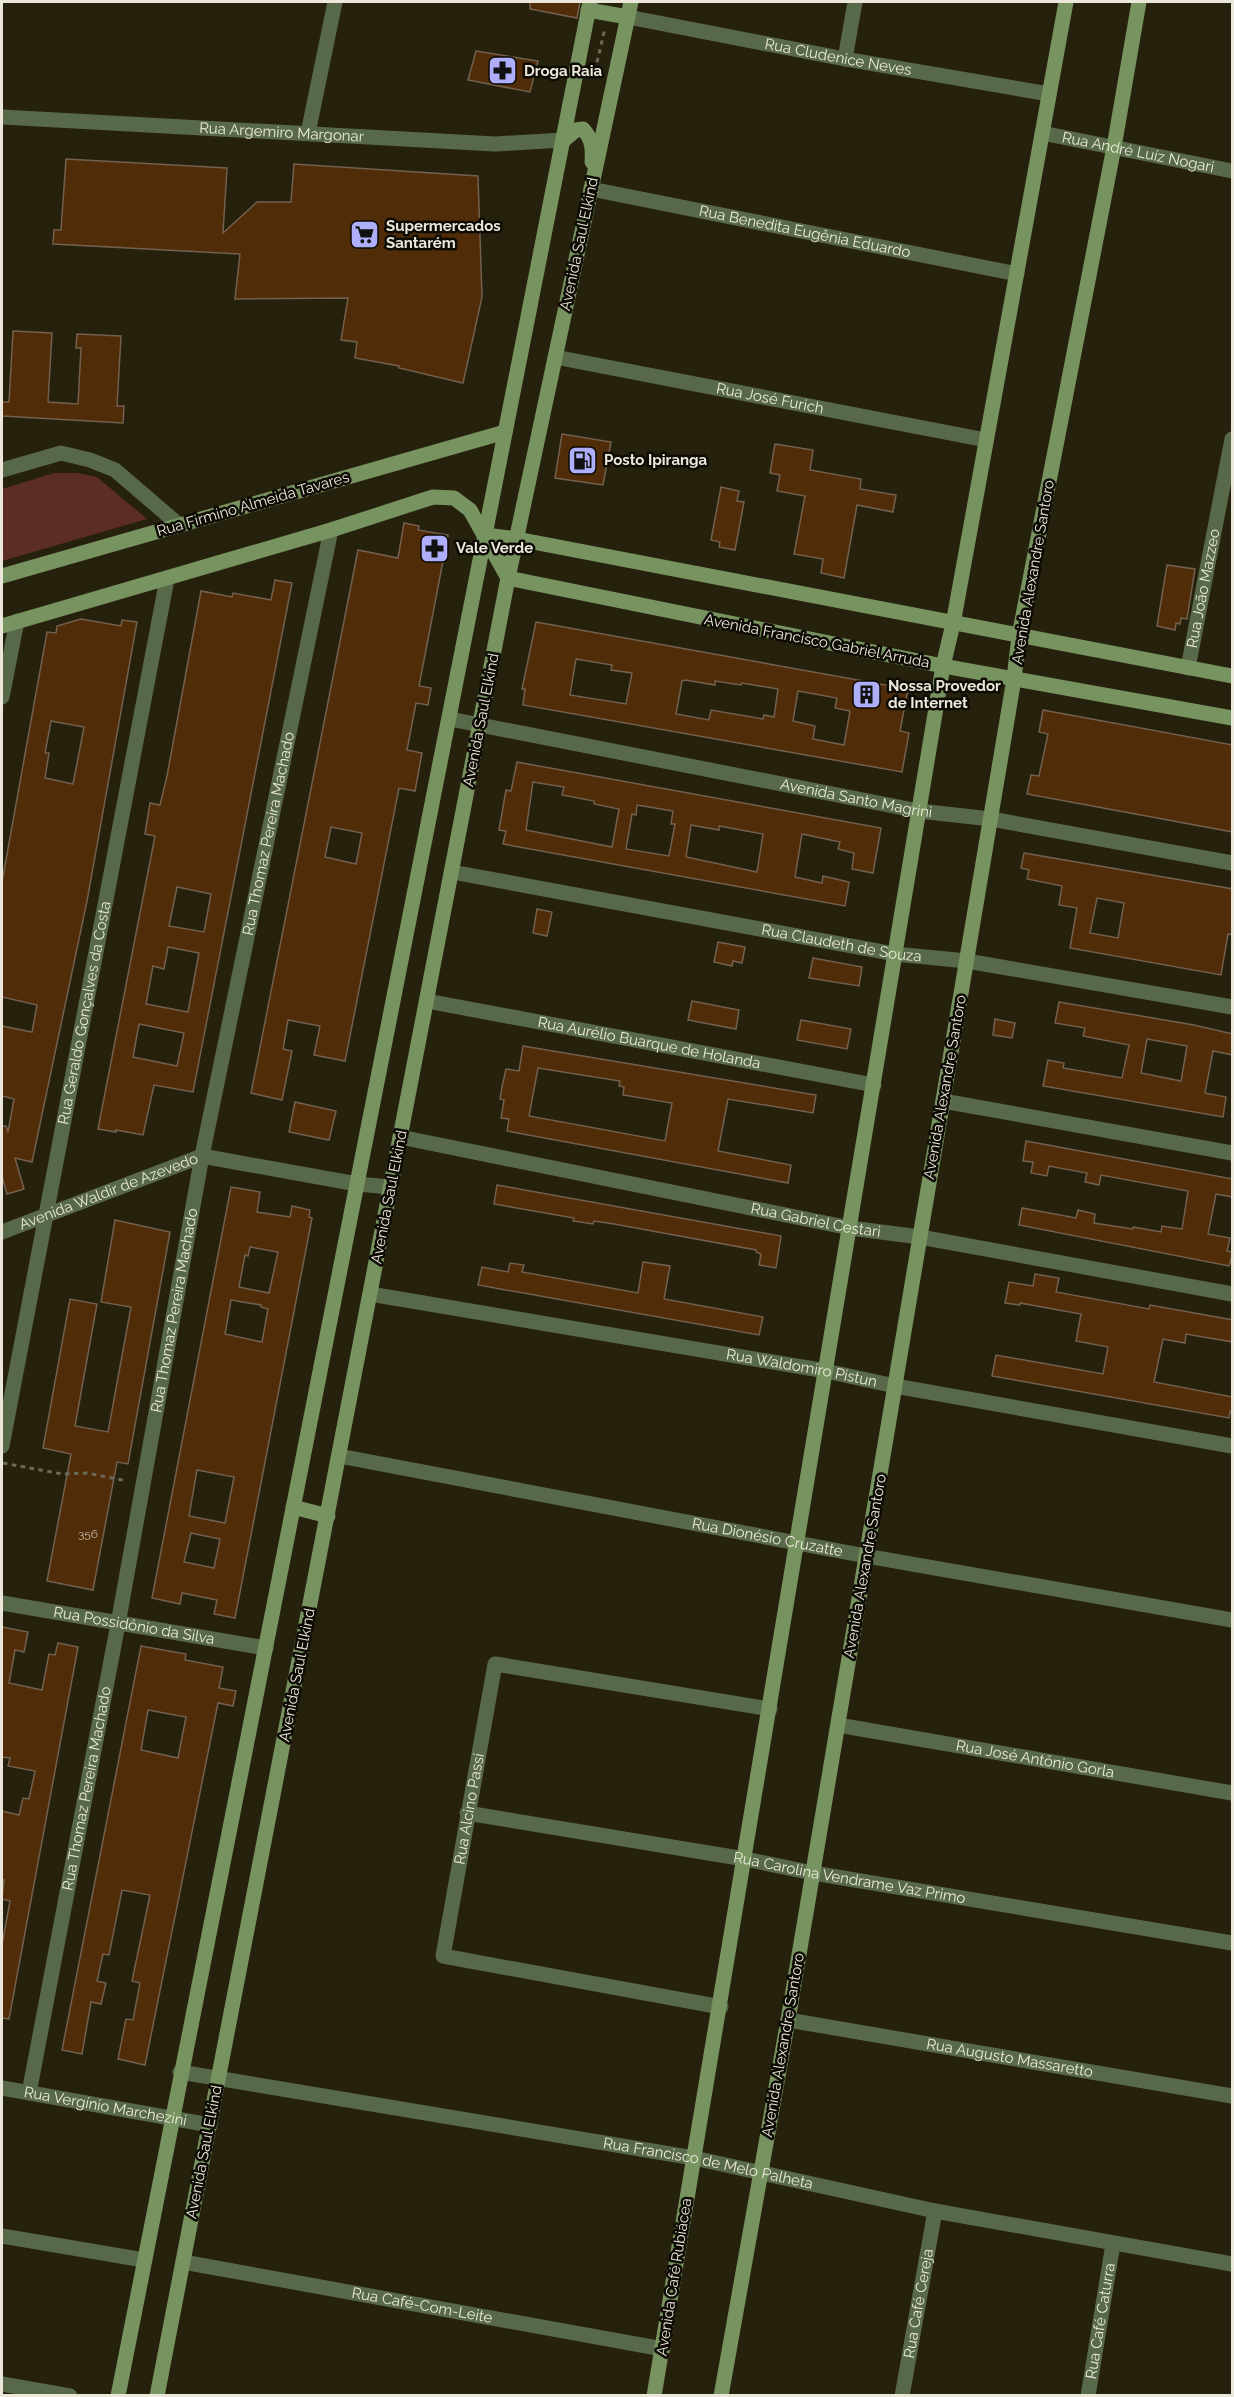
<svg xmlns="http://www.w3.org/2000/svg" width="1234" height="2397" viewBox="0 0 1234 2397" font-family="Raleway,sans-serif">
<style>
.green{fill:#5c2c27}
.building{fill:#502d08;stroke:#73604f;stroke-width:1.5;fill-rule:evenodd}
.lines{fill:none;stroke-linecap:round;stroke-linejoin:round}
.path{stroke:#6d6957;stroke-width:3;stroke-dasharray:4.5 4.5;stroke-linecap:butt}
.street{stroke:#58694a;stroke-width:15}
.secondary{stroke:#779360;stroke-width:15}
.labels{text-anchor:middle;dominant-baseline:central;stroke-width:5;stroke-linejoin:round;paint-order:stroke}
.number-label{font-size:12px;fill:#c4b9a6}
.street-label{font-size:15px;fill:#ebe8db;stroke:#0d0b04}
.poi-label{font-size:15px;font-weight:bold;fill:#ebe8db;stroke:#0d0b04;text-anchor:start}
</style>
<rect width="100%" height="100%" fill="#26210c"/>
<path class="green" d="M54 473H78L97 477 147 519 2 561V489Z"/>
<g class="building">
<path d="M530 2H580L577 18 530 9Z"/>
<path d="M476 51 538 61 530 92 468 80Z"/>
<path d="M66 159 227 168 223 233 257 202H291L294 164 478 176 482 297 463 383 399 368V366L355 358 357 342 341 340 348 298 235 299 240 254 53 244 54 230H61Z"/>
<path d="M13 331 52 333 48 402 78 404 81 348H76L77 334 121 336 117 406H124L123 423 2 416V402H9Z"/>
<path d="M562 434 611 442 603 485 555 478Z"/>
<path d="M775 444 813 450 810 470 861 479 860 489 896 495 893 512 857 505 844 578 821 573 823 559 794 554 805 496 777 491 780 475 770 473Z"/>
<path d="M721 487 739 491 737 501 744 502 735 550 719 547 720 542 711 540Z"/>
<path d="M404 523 419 526 418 530 448 535 419 686 431 688 428 705 416 703 407 750 422 753 415 791 399 788 345 1061 314 1055 320 1026 288 1020 283 1049 292 1051 282 1100 251 1093 358 550 398 558ZM331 827 362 833 356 864 325 857Z"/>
<path d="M1167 565 1195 569 1187 619 1181 618 1180 624 1176 623 1175 630 1157 626Z"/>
<path d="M275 580 292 583 193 1092 154 1085 143 1135 116 1130V1132L98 1129 155 836 145 834 150 803 160 805 167 776 201 591 232 597 233 593 271 600ZM177 887 211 894 204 932 169 926ZM168 947 199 953 188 1012 146 1004 153 966 164 969ZM139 1024 184 1033 177 1066 133 1057Z"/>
<path d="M81 619 121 626 122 620 137 622 87 901 32 1162 15 1158 24 1189 7 1194 2 1176V1126H6L8 1132 14 1099 2 1096V1026L32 1032 37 1005 2 997V882L47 632 56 633 57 626ZM51 721 84 727 73 784 45 778 49 753H45Z"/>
<path d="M536 622 908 689 900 731 909 733 902 772 523 705 525 689H522ZM576 659 612 665 611 670 632 673 626 704 570 695ZM685 680 715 685V681L741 685 742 683 778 689 774 717 764 715 763 719 711 710 709 720 676 714 682 681ZM798 691 837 698 835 708 850 711 844 745 813 739 815 726 793 721Z"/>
<path d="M1043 710 1233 745V832L1027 794 1031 775 1039 776 1048 734 1039 732Z"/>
<path d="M517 762 881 828 873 873 852 869 854 853 838 849 840 842 802 834 795 877 822 883 823 876 849 882 845 906 503 844 506 831 499 830 506 790 511 791ZM533 782 564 787 562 795 594 801V804L619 809 612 847 526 830ZM637 805 673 811 671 824H675L669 856 626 849 632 814 636 815ZM691 825 719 830V826L763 834 757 872 686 857Z"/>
<path d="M1024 853 1233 889V935L1228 934 1221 975 1070 948 1077 908 1059 905 1062 886 1027 879 1029 870 1021 868ZM1097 898 1124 903 1118 938 1090 933Z"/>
<path d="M537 909 552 912 547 936 533 933Z"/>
<path d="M718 942 745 947 742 963 733 961 732 966 714 962Z"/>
<path d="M813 958 862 967 859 986 809 978Z"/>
<path d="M692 1001 739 1010 736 1029 688 1020Z"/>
<path d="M1059 1002 1194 1025 1233 1034V1055L1213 1051 1205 1093 1226 1097 1223 1117 1043 1086 1048 1060 1064 1063 1063 1068 1122 1078 1129 1045 1083 1036 1085 1028 1055 1023ZM1147 1039 1187 1046 1181 1081 1141 1073Z"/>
<path d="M995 1019 1015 1023 1012 1038 993 1035Z"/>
<path d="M801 1020 851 1029 847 1049 797 1040Z"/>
<path d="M523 1046 816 1095 813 1113 728 1099 718 1151 791 1165 788 1183 507 1131 509 1119 501 1118 504 1100 500 1099 502 1087 506 1069 519 1071ZM538 1068 620 1081 619 1086 624 1087 623 1095 672 1103 665 1141 529 1116Z"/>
<path d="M295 1102 336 1111 329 1140 289 1132Z"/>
<path d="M1026 1141 1233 1179V1197L1216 1194 1208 1234 1230 1238 1227 1251 1233 1252 1229 1266 1019 1225 1022 1208 1076 1218 1078 1210 1095 1214 1094 1223 1133 1229V1227L1161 1232 1162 1226 1182 1229 1188 1191 1101 1175 1099 1185 1085 1182 1087 1173 1049 1166 1047 1176 1031 1173 1033 1162 1023 1161Z"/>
<path d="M497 1185 781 1236 776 1268 759 1265 761 1254 756 1252V1250L614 1224 594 1221 593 1224 573 1221 574 1218 494 1204Z"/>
<path d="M231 1187 260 1192 257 1212 290 1217 292 1206 310 1210 309 1217 312 1218 235 1618 214 1614 217 1600 182 1593 180 1604 152 1598ZM250 1247 278 1252 269 1293 239 1287 245 1255 248 1256ZM231 1300 261 1305V1307L268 1309 262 1342 225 1334ZM197 1470 234 1477 225 1523 189 1516ZM191 1533 220 1539 214 1568 184 1562Z"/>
<path d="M115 1220 170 1232 128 1464 117 1462 93 1590 47 1581 71 1454 43 1448 70 1299 97 1304 75 1426 108 1432 131 1307 101 1302Z"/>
<path d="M643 1262 670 1266 664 1299 763 1317 759 1335 478 1285 482 1267 508 1272 510 1263 524 1265 522 1272 638 1293Z"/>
<path d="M1035 1274 1059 1278 1056 1292 1149 1309 1150 1305 1233 1320V1342L1186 1334 1185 1343 1163 1339 1154 1382 1233 1397V1412L1230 1411 1229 1418 992 1376 996 1355 1103 1374 1108 1347 1076 1341 1081 1314 1020 1303V1305L1005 1303 1009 1282 1033 1286Z"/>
<path d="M2 1627 28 1632 24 1652 15 1650 9 1683 42 1690 49 1654 55 1655 58 1643 78 1647 9 2019 2 2018V1945L10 1901 2 1899 4 1880 2 1879V1811L19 1815 23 1798 29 1799 35 1771 8 1766 10 1758 2 1757Z"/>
<path d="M141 1646 186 1654 185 1660 223 1667 219 1688 236 1691 233 1706 218 1703 145 2065 118 2059 126 2019 133 2020 140 1983 132 1981 150 1895 122 1890 109 1955 103 1954 97 1981 106 1983 101 2004 91 2002 82 2054 62 2050ZM148 1710 186 1717 178 1758 141 1750Z"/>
</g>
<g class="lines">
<g class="path">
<path d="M595 71 605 28"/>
<path d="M3 1463 62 1474 87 1473 127 1481"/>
</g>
<g class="street">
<path id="s1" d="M628 17 845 59 1049 94"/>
<path d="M845 59 855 2"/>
<path id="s2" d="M2 117 495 144 564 140"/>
<path d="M308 133 335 2"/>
<path id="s3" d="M1042 133 1232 171"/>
<path id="s4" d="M591 189 1017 274"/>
<path id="s5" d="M555 357 986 440"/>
<path d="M2 470 61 453 90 460 115 470 179 525"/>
<path id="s6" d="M1188 668 1232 439"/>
<path d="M2 697 17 621"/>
<path id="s7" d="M450 719 919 811 991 819 1232 863"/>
<path id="s8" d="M452 872 895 954 967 961 1232 1007"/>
<path id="s9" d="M427 1001 874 1085"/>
<path d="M943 1101 1232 1153"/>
<path id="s10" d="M400 1137 850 1228 920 1237 1232 1294"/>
<path id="s11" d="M2 1232 202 1156 357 1184 391 1187"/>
<path id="s12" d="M370 1294 826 1371 895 1386 1232 1446"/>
<path id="s13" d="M2 1446 167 579"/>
<path id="s14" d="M339 1456 866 1556 1232 1620"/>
<path id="s15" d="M2 1603 266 1648"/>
<path id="s16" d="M838 1725 1232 1793"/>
<path id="s17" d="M467 1813 745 1859 813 1873 1232 1943"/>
<path id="s18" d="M721 2007 443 1956 495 1664 770 1709"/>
<path id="s19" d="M788 2020 1232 2096"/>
<path id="s20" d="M180 2072 694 2158 935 2211 1232 2264"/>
<path id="s21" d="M2 2088 210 2125"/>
<path id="s22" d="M29 2093 118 1624 202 1156 331 530"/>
<path d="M2 2236 144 2260"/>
<path id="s23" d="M183 2262 663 2349"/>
<path d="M2 2384 70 2396"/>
<path id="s24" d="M902 2396 935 2211"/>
<path id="s25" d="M1088 2396 1113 2244"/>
</g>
<g class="secondary">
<path d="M588 10 628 17"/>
<path d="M564 140 576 130 583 129C592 139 593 148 592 162"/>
<path d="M485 535 517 539 1232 676"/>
<path d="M2 576 505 432"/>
<path d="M2 626 331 530 433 497 454 498 470 510 508 578 943 666 1232 718"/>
<path d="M293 1507 328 1516"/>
<path d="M118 2396 590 2"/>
<path d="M157 2396 508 578 631 2"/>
<path d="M654 2396 943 666 953 624 1066 2"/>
<path d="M721 2396 788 2020 1014 679 1019 636 1114 147 1139 2"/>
</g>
</g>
<defs>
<symbol id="pharmacy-square" viewBox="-11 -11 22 22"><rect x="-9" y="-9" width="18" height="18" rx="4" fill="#aeaefa" stroke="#0d0b04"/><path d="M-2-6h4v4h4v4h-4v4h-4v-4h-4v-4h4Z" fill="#111"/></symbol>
<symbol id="supermarket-square" viewBox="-11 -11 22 22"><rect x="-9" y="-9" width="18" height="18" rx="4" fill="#aeaefa" stroke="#0d0b04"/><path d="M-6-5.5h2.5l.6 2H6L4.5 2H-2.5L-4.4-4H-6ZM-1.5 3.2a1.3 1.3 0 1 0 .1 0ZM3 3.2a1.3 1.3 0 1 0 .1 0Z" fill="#111"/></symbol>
<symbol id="fuel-square" viewBox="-11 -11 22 22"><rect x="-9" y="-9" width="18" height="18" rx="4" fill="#aeaefa" stroke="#0d0b04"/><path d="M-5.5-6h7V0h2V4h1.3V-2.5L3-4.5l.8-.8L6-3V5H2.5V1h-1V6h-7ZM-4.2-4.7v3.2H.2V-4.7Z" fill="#111"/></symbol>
<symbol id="building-square" viewBox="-11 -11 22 22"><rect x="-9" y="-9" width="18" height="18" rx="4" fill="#aeaefa" stroke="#0d0b04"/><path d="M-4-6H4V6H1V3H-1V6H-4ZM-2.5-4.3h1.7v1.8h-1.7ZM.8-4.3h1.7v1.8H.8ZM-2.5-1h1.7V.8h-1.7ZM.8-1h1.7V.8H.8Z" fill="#111"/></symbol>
</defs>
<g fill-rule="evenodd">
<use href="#pharmacy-square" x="486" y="54" width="33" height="33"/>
<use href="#supermarket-square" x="348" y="218" width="33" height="33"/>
<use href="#fuel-square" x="566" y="444" width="33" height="33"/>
<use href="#pharmacy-square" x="418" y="532" width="33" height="33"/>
<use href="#building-square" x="850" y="678" width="33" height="33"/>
</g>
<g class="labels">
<g class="number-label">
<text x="88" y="1534">356</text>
</g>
<g class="street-label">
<text stroke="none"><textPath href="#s1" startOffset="214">Rua Cludenice Neves</textPath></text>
<text stroke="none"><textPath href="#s2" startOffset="280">Rua Argemiro Margonar</textPath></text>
<text stroke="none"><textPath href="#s3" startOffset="98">Rua André Luíz Nogari</textPath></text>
<text stroke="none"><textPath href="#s4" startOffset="218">Rua Benedita Eugênia Eduardo</textPath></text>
<text transform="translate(579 244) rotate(-78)">Avenida Saul Elkind</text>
<text stroke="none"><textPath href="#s5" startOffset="219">Rua José Furich</textPath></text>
<text transform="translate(253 504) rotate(-16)">Rua Firmino Almeida Tavares</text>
<text transform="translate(1033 572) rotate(-80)">Avenida Alexandre Santoro</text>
<text stroke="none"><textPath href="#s6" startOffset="81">Rua João Mazzeo</textPath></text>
<text transform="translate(817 641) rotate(11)">Avenida Francisco Gabriel Arruda</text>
<text transform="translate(481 720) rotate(-79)">Avenida Saul Elkind</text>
<text stroke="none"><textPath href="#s7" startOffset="414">Avenida Santo Magrini</textPath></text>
<text stroke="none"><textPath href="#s22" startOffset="1282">Rua Thomaz Pereira Machado</textPath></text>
<text stroke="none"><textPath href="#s8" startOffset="396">Rua Claudeth de Souza</textPath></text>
<text stroke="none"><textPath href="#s13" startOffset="441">Rua Geraldo Gonçalves da Costa</textPath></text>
<text stroke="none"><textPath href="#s9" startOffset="226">Rua Aurélio Buarque de Holanda</textPath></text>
<text transform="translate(945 1087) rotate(-80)">Avenida Alexandre Santoro</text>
<text stroke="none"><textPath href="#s11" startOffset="114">Avenida Waldir de Azevedo</textPath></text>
<text transform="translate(389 1197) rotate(-79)">Avenida Saul Elkind</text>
<text stroke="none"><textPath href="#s10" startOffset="424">Rua Gabriel Cestari</textPath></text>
<text stroke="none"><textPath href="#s22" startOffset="796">Rua Thomaz Pereira Machado</textPath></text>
<text stroke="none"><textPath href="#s12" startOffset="438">Rua Waldomiro Pistun</textPath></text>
<text stroke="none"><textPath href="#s14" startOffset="436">Rua Dionésio Cruzatte</textPath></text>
<text transform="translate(865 1566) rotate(-80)">Avenida Alexandre Santoro</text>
<text stroke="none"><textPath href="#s15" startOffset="134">Rua Possidônio da Silva</textPath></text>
<text transform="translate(297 1675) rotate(-79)">Avenida Saul Elkind</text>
<text stroke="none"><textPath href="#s16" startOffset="200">Rua José Antônio Gorla</textPath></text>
<text stroke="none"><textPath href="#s22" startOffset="310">Rua Thomaz Pereira Machado</textPath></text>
<text stroke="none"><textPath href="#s18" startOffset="432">Rua Alcino Passi</textPath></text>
<text stroke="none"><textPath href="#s17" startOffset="388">Rua Carolina Vendrame Vaz Primo</textPath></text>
<text transform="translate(783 2045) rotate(-80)">Avenida Alexandre Santoro</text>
<text stroke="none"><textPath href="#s19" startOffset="225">Rua Augusto Massaretto</textPath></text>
<text stroke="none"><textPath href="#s21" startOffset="105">Rua Vergínio Marchezini</textPath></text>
<text transform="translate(204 2152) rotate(-79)">Avenida Saul Elkind</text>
<text stroke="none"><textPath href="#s20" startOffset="536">Rua Francisco de Melo Palheta</textPath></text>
<text transform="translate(674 2277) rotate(-81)">Avenida Café Rubiácea</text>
<text stroke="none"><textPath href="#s24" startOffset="94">Rua Café Cereja</textPath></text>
<text stroke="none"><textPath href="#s23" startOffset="243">Rua Café-Com-Leite</textPath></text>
<text stroke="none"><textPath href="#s25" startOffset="76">Rua Café Caturra</textPath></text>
</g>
<g class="poi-label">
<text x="524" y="71">Droga Raia</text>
<text x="386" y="226">Supermercados<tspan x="386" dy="17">Santarém</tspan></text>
<text x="604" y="460">Posto Ipiranga</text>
<text x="456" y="548">Vale Verde</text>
<text x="888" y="686">Nossa Provedor<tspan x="888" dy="17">de Internet</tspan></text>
</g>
</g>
<rect width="1234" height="2397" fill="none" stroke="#ebe8db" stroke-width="6"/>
</svg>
